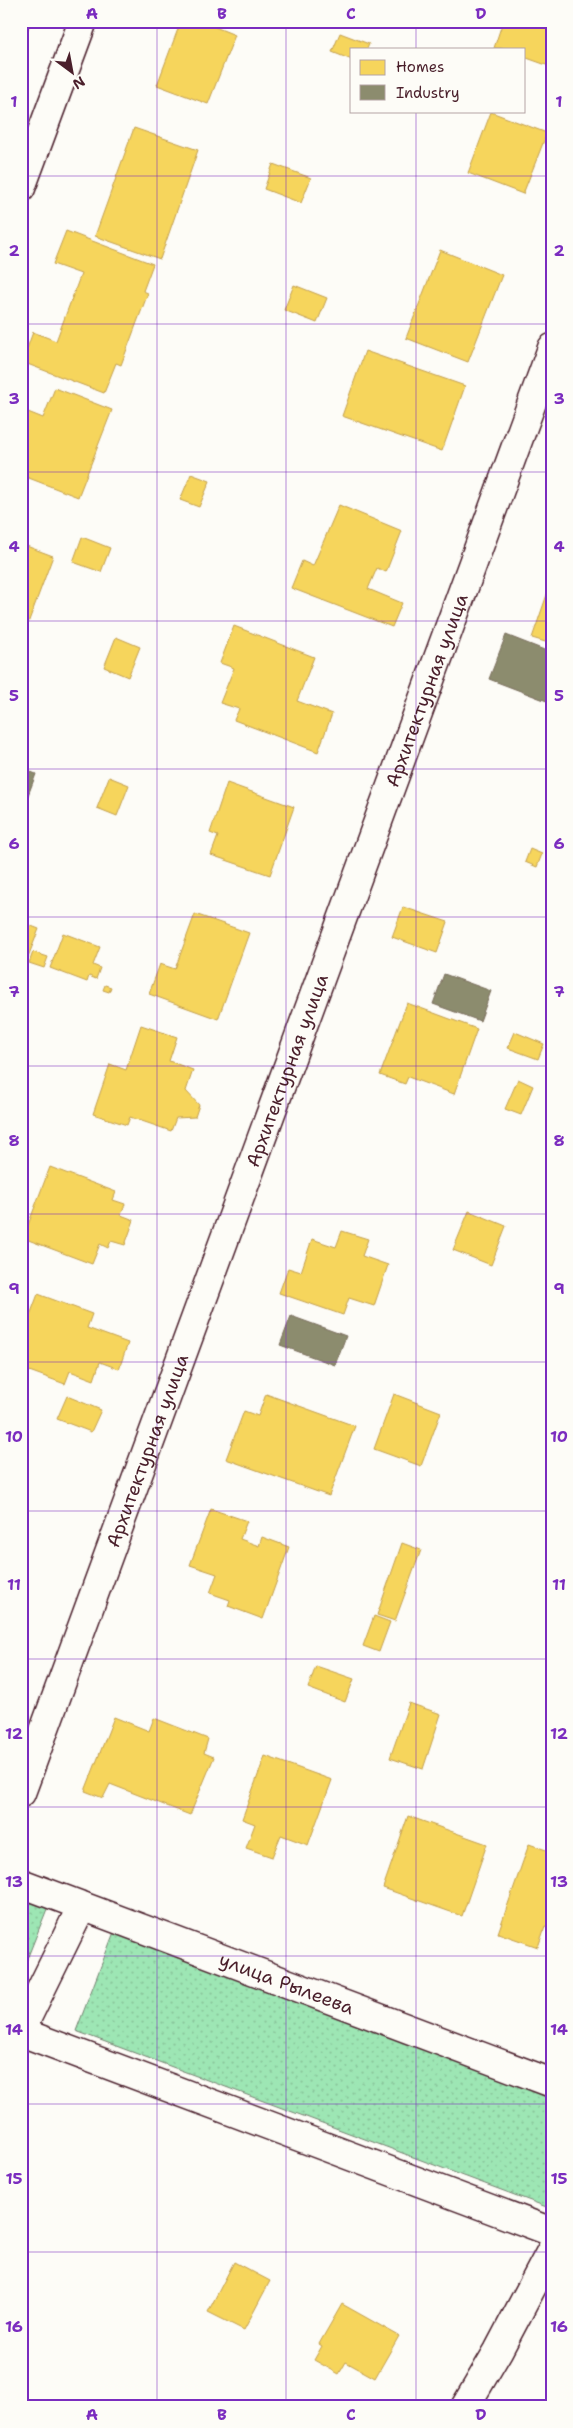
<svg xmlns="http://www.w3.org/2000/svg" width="573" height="2428" viewBox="0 0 573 2428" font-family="'Shantell Sans',sans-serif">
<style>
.grass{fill:url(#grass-dots);stroke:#748270}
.homes{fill:#f6d55c;stroke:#c29e4d}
.industry{fill:#8c8c6e;stroke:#786b5a}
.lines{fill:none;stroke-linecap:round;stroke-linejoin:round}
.street-casing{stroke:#4a1f2b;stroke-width:31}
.secondary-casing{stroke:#4a1f2b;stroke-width:31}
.street{stroke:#fdfcf7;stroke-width:28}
.secondary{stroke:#fdfcf7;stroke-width:28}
.grid{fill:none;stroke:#7b2cbf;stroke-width:1;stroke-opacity:0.55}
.labels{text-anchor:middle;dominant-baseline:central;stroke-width:5;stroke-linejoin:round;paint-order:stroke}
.street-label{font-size:19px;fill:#4a1f2b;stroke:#fdfcf7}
.neatline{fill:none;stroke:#7b2cbf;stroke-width:2}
.grid-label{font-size:16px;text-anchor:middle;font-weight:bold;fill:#7b2cbf}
</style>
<defs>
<pattern id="grass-dots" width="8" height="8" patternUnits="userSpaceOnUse" patternTransform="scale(1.25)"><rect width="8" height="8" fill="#9de6b4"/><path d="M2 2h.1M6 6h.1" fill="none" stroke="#89c59b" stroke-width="1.8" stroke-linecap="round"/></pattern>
</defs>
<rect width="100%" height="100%" fill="#fdfcf7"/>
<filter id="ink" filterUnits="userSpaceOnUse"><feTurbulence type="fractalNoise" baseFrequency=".02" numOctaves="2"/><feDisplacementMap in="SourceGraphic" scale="10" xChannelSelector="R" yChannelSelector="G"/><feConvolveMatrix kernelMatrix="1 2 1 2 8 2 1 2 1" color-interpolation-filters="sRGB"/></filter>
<g filter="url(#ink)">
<g class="grass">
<path d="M21 1893 49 1904 21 1974Z"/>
<path d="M114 1932 552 2096V2209L76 2031Z"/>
</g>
<g class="homes">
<path d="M21 21H31L21 48Z"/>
<path d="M181 21H200L235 35 208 104 157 85Z"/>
<path d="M503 21H552V67L524 57V49L494 48Z"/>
<path d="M340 33 369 44 367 49H352V60L332 52Z"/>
<path d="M491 112 547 133 523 194 468 173Z"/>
<path d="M134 128 198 150 160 259 95 236Z"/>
<path d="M273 164 311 178 301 203 264 189Z"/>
<path d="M66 231 153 264 143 291 148 293 121 365 116 363 104 393 22 362 33 332 56 341 81 274 53 264Z"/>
<path d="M440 250 502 275 468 362 406 338Z"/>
<path d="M294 285 327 298 317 323 284 310Z"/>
<path d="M365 351 465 386 442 451 342 416Z"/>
<path d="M55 388 112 410 78 497 21 475V429L28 412 43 418Z"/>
<path d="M191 474 210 481 199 507 180 500Z"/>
<path d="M339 505 402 531 386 572 377 568 368 589 402 603 392 627 291 588 302 561 313 566Z"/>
<path d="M82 537 110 548 101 572 73 562Z"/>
<path d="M21 544 53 556 24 634 21 633Z"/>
<path d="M551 583H552V644L532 638Z"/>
<path d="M234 626 314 657 297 701 332 714 318 752 234 720 239 709 220 703 234 668 220 663Z"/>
<path d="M116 637 140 647 128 677 104 667Z"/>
<path d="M109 777 129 785 117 816 97 808Z"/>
<path d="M227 783 294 807 270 875 211 855 218 836 210 833Z"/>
<path d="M530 849 542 854 537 867 525 862Z"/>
<path d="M403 907 448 922 437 953 392 937Z"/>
<path d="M195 914 249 933 218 1019 149 994 160 964 175 969Z"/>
<path d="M21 922 39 929 26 962 21 960Z"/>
<path d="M63 933 100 947 93 965 100 968 96 979 89 976 87 982 50 968Z"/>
<path d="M33 952 48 957 44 968 29 963Z"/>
<path d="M105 985 111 987 109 992 103 990Z"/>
<path d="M407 1003 477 1029 454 1094 408 1077 405 1084 380 1075Z"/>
<path d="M141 1025 177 1037 169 1061 193 1070 186 1091 199 1105 195 1117 176 1118 171 1131 130 1117 127 1125 93 1114 110 1064 126 1070Z"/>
<path d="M515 1032 544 1044 538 1059 508 1048Z"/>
<path d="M518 1079 533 1086 521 1115 505 1109Z"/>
<path d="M50 1167 116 1192 113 1200 125 1204 121 1215 134 1220 125 1245 111 1241 108 1248 100 1244 92 1264 23 1238Z"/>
<path d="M469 1211 506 1226 491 1265 453 1250Z"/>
<path d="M342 1231 368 1239 362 1256 388 1265 374 1306 349 1298 343 1315 279 1293 288 1268 301 1272 312 1239 336 1247Z"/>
<path d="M38 1294 92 1314 87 1328 128 1343 119 1369 100 1362 94 1380 70 1371 65 1384 21 1368V1339Z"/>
<path d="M266 1394 355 1426 329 1496 226 1459 244 1411 258 1416Z"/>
<path d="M394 1394 441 1412 421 1466 374 1449Z"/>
<path d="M67 1396 101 1410 91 1432 57 1419Z"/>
<path d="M211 1509 247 1521 240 1539 259 1546 262 1537 289 1547 263 1619 228 1606 230 1600 210 1593 217 1574 190 1565Z"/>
<path d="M402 1543 421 1550 395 1621 377 1615Z"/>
<path d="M374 1616 390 1622 379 1652 363 1646Z"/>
<path d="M316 1666 354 1679 345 1702 308 1688Z"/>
<path d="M409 1703 441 1714 423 1769 390 1758Z"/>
<path d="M114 1717 149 1731 154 1718 208 1739 204 1753 214 1757 190 1815 110 1784 103 1798 85 1791Z"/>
<path d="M265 1756 332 1780 308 1845 281 1835 272 1857 246 1848 255 1824 242 1819Z"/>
<path d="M408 1816 487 1844 462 1916 383 1888Z"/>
<path d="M529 1844 552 1852V1929L545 1927 538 1947 498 1933Z"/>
<path d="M234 2262 270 2281 244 2330 208 2312Z"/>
<path d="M342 2304 399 2336 375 2378 346 2362 339 2374 314 2360 322 2346 319 2344Z"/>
</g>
<g class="industry">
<path d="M506 635 552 653V703L489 679Z"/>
<path d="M21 768 36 774 24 806H21Z"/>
<path d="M444 974 491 991 480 1021 433 1004Z"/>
<path d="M291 1316 346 1336 335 1365 280 1345Z"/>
</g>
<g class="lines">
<defs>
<g id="street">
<path d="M21 188 83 21"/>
<path id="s1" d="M21 1793 552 348"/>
<path d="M21 2030 82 1906"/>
<path d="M21 2032 552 2232"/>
<path d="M465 2407 498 2351 552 2249"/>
</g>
<g id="secondary">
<path id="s2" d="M21 1883 552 2083"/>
</g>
</defs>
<use href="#street" class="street-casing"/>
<use href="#secondary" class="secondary-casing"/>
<use href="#street" class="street"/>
<use href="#secondary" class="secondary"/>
</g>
</g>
<path class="grid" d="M157 21V2407M286 21V2407M416 21V49M416 111V2407M21 176H552M21 324H552M21 472H552M21 621H552M21 769H552M21 917H552M21 1066H552M21 1214H552M21 1362H552M21 1511H552M21 1659H552M21 1807H552M21 1956H552M21 2104H552M21 2252H552"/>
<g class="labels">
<g class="street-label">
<text stroke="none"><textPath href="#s1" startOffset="1175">Архитектурная улица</textPath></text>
<text stroke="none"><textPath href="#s1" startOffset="770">Архитектурная улица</textPath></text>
<text stroke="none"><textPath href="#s1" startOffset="365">Архитектурная улица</textPath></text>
<text stroke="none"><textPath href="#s2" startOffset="284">улица Рылеева</textPath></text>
</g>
</g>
<rect width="573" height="2428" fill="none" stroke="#fdfcf7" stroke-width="55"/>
<rect x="350" y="48" width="175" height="65" fill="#fdfcf7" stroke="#b5a4a5"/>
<rect x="360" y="60" width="25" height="15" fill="#f6d55c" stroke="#b5a4a5"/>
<text x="396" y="72" font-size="15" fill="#4a1f2b">Homes</text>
<rect x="360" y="85" width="25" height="15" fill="#8c8c6e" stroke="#b5a4a5"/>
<text x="396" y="98" font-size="15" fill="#4a1f2b">Industry</text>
<g transform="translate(72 72) rotate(148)" stroke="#fdfcf7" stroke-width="4" paint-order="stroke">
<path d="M0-4L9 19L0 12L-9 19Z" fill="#4a1f2b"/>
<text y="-8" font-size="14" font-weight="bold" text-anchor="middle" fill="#4a1f2b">N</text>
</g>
<rect x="28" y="28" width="518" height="2372" class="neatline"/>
<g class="grid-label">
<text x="92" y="19">A</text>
<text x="222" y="19">B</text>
<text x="351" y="19">C</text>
<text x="481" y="19">D</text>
<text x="14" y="107">1</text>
<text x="559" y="107">1</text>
<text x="14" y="256">2</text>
<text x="559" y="256">2</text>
<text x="14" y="404">3</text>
<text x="559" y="404">3</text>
<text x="14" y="552">4</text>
<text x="559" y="552">4</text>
<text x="14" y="701">5</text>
<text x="559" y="701">5</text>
<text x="14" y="849">6</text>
<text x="559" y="849">6</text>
<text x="14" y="997">7</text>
<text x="559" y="997">7</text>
<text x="14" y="1146">8</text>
<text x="559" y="1146">8</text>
<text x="14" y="1294">9</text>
<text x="559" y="1294">9</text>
<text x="14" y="1442">10</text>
<text x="559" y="1442">10</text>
<text x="14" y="1590">11</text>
<text x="559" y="1590">11</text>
<text x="14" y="1739">12</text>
<text x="559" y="1739">12</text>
<text x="14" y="1887">13</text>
<text x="559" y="1887">13</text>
<text x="14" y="2035">14</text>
<text x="559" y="2035">14</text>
<text x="14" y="2184">15</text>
<text x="559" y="2184">15</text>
<text x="14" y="2332">16</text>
<text x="559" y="2332">16</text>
<text x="92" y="2420">A</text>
<text x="222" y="2420">B</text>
<text x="351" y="2420">C</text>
<text x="481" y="2420">D</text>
</g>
</svg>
